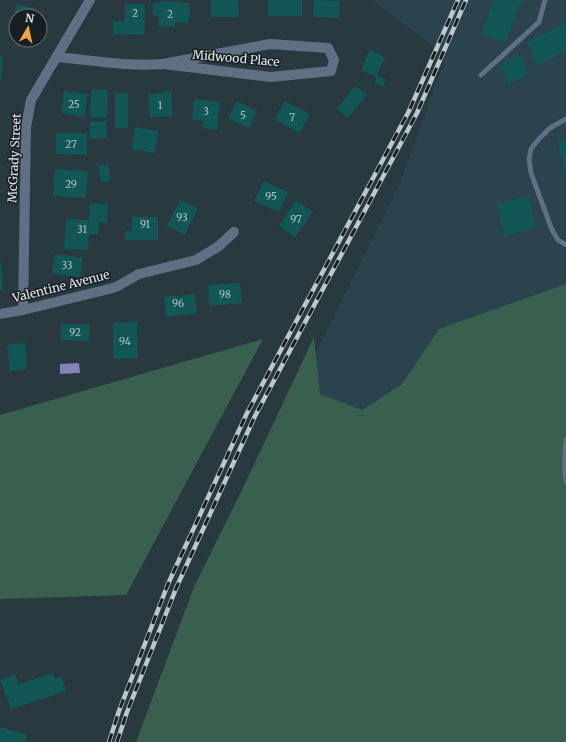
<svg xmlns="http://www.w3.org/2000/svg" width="566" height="742" viewBox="0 0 566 742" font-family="Merriweather,serif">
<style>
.built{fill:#2a434d}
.green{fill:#39604e}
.water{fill:#8681b7}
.building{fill:#135656}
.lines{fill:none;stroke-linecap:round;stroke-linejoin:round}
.lane{stroke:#606f83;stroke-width:5}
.street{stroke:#606f83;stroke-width:10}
.rail-casing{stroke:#bdc8cd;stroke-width:4.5}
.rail{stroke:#181f22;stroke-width:3;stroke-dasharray:9;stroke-linecap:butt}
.labels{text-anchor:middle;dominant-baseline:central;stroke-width:3;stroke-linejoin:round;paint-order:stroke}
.number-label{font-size:10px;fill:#acc4c7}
.street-label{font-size:12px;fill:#dfe9ed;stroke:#181f22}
</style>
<rect width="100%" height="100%" fill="#293940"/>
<path class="built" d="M372 0H566V291L404 463 279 428 400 183 446 56Z"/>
<g class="green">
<path d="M566 284V742H136L194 587 241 492 314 337 320 394 362 410 402 384 439 329Z"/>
<path d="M263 339 126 595 0 599V415Z"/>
</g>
<path class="water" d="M79 363 80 373 60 374V364Z"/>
<g class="building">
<path d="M211 0H238L239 17H211Z"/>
<rect x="268" y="0" width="34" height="16"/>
<path d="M314 0 340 1 339 18 313 17Z"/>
<path d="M494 0H522L505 43 481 34Z"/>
<path d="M161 1 190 3 189 23 175 22V27L158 26 159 16 153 15V3H160Z"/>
<path d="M17 4 35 8 33 16H16V27L12 26Z"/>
<path d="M125 4H145L144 35 113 34V21H125Z"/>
<path d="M566 23V51L538 65 527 42Z"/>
<path d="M370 49 385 57 377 75 386 80 383 87 374 83 377 77 361 70Z"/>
<path d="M520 55 529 75 509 84 500 64Z"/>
<path d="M0 56H3L1 80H0Z"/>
<path d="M355 86 367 95 348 118 337 109Z"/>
<path d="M91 89 108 90 107 118 90 117Z"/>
<path d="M64 91 88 94 84 117 61 113Z"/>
<path d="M171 92 173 116 150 117 148 94Z"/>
<rect x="115" y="93" width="13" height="35"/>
<path d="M194 99 220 102 217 130 203 128 204 121 192 119Z"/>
<path d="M236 101 257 111 249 128 228 119Z"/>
<path d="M284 101 310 114 300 133 275 120Z"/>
<path d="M106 121 107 138 90 139 89 122Z"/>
<path d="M135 127 158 131 155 153 132 149Z"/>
<path d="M56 133H87V155L56 154Z"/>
<path d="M566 140V172L557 143Z"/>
<path d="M108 164 111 181 101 182 98 165Z"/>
<path d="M55 169 88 171 86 198 53 196Z"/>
<path d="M264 181 288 192 279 212 254 201Z"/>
<path d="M529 196 536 228 504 236 497 204Z"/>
<path d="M180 200 198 208 185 235 167 226Z"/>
<path d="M296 200 313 212 295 237 279 226Z"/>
<path d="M90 203 108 204 107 223 99 222 98 235 89 234 88 250 64 249 66 219 89 220Z"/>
<path d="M132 217H158V240H125V231H132Z"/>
<path d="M55 254 83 258 80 277 52 273Z"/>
<path d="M0 263H1L3 290H0Z"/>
<path d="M240 283 242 303 209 306 208 285Z"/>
<path d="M195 294 197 313 166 317 164 297Z"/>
<path d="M137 322 138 358 113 359V323Z"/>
<path d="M61 324H90L89 341 61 340Z"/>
<path d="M25 343 27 369 10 371 7 345Z"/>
<path d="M53 673 55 679 61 676 66 691 11 709 0 680 15 674 19 684Z"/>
<path d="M1 727 27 735 25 742H0V731Z"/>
</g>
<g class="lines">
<g class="lane">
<path d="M481 75 539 22 545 0"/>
<path d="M566 119 550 128 538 140 531 149 529 159 531 173 552 230 558 240 566 245"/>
<path d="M566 440C564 455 564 466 566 481"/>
</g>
<g class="street">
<path d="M270 44 328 48 334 60 331 71 271 77 163 64Z"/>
<path d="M56 57C91 60 127 67 163 64"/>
<path d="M23 310 26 127 31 100 90 0"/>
<path d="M0 314 23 310 105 290 116 287 139 274 196 260 219 246 234 232"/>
</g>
<defs>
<g id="rail">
<path d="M109 742 119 711 168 584 247 413 409 111 458 0"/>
<path d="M117 742 127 712 177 586 255 416 417 113 466 0"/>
</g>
</defs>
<use href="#rail" class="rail-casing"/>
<use href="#rail" class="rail"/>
</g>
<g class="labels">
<g class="number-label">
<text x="135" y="13">2</text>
<text x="170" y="14">2</text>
<text x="74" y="104">25</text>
<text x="160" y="105">1</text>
<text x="206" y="111">3</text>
<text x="243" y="115">5</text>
<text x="292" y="117">7</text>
<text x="71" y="144">27</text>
<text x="71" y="184">29</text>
<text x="271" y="196">95</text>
<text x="182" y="217">93</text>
<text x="296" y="219">97</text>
<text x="145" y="224">91</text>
<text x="82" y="229">31</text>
<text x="67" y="265">33</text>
<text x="225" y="294">98</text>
<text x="178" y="303">96</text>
<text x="75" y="332">92</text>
<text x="125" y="341">94</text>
</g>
<g class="street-label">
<text transform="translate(236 58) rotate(5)">Midwood Place</text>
<text transform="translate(14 158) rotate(-87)">McGrady Street</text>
<text transform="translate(61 286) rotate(-14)">Valentine Avenue</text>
</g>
</g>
<g transform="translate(28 28) rotate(9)"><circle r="19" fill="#181f22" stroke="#687073"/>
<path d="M0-3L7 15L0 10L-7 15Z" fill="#f2a541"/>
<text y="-6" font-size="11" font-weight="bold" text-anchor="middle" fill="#dfe9ed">N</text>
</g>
</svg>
